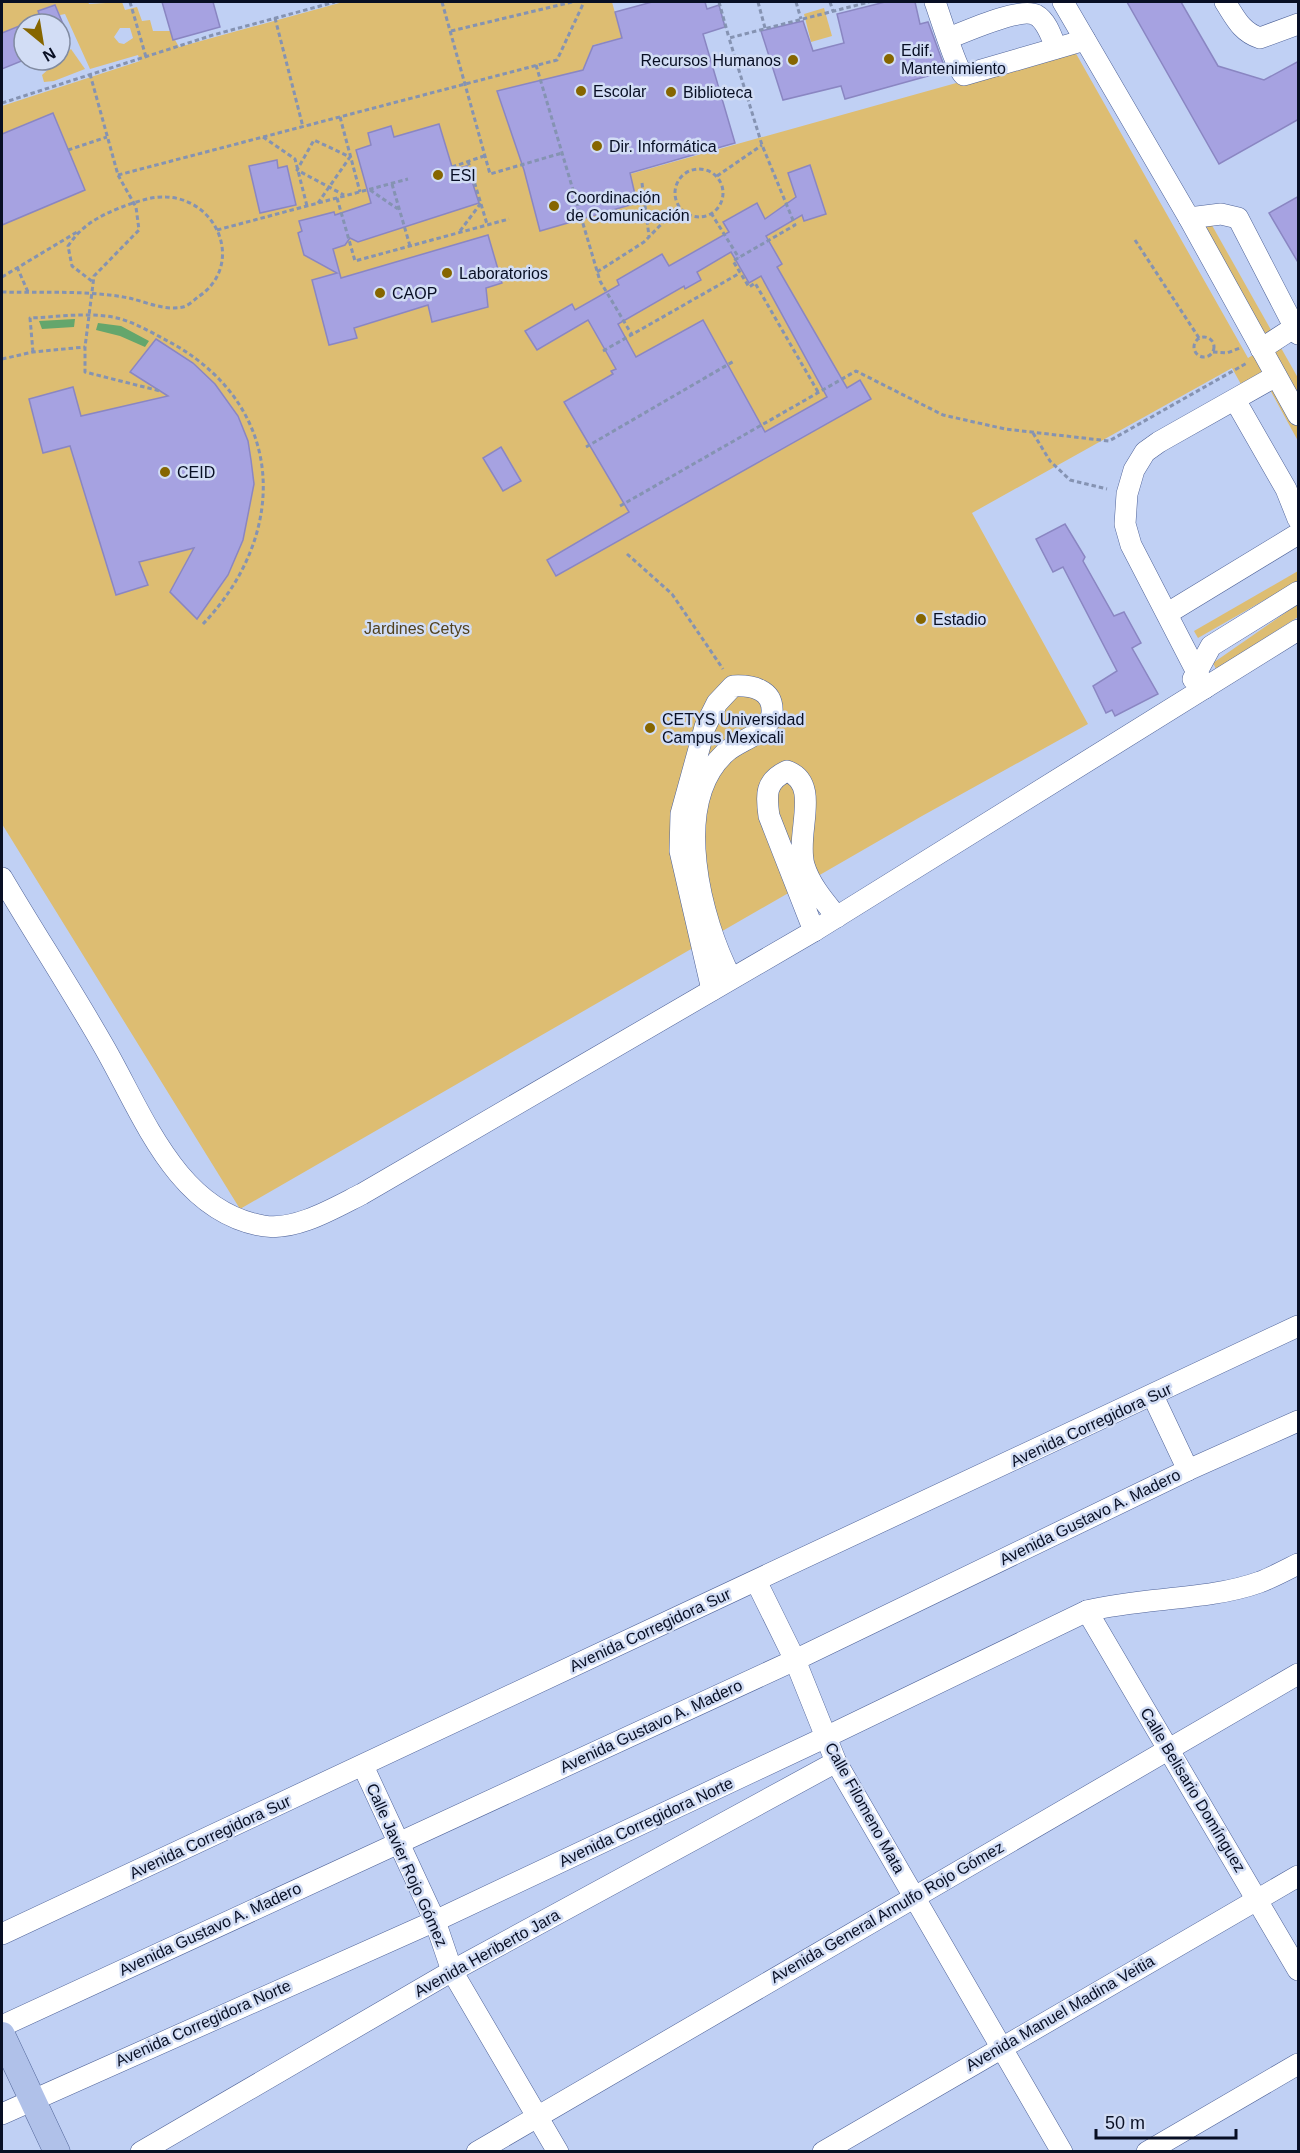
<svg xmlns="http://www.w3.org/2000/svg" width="1300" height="2153" viewBox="0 0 1300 2153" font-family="Arial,sans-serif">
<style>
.green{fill:#ddbd72;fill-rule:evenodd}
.water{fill:#64a66c}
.building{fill:#a6a2e1;stroke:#8a86c2;stroke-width:1.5;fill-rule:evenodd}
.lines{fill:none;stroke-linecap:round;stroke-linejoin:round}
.minor-casing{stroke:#4e6298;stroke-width:22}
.major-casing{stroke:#53679a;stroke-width:27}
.path{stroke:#8593b2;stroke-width:3;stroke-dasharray:4.5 3;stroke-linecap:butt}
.minor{stroke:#fff;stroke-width:21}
.major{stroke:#b0c1e9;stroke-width:26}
.poi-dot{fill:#866600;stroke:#d2ddf5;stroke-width:2}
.labels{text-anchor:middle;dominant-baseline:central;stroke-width:5;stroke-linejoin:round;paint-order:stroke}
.poi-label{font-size:16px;fill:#080f24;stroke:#d2ddf5;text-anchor:start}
.park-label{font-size:16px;fill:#50411e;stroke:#d2ddf5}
.street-label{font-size:16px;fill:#080f24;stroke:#d2ddf5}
</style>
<rect width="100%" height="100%" fill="#c0d0f4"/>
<g class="green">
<path d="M2 2H88L89 4 122 2 125 10 137 7 142 21 150 20 153 31H170L179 47 343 2H612L622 38 593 45 583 70 497 92 524 170 540 231 637 203 630 174 1074 50 1248 358 1260 351 1298 419V441L1268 386 1248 397 1232 368 972 513 1088 724 922 816 240 1209 2 824V106L140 61 138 55 90 69 65 14 60 15 55 5 38 11 40 18 2 33ZM120 28H130L133 38 124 44 119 43 114 37Z"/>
<path d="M824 8 832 36 811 42 804 14Z"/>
<path d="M71 49 85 69 54 81 44 82 42 75Z"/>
<path d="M1209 220 1271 330 1256 339 1195 228Z"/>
<path d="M1276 339 1298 378V414L1261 349Z"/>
<path d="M1298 571V581L1198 638 1194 631Z"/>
<path d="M1298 604V617L1216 669 1213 663Z"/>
</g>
<g class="water">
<path d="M75 319 74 327 42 329 39 321Z"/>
<path d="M98 323 121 326 149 341 145 347 120 336 96 330Z"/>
</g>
<g class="building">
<path d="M162 2H213L220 27 173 40Z"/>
<path d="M652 2H705L707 9 719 5 725 27 703 34 735 143 630 173 637 203 540 231 524 170 497 91 583 70 593 46 622 38 615 12Z"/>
<path d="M885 2H915L920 24 928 22 946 71 845 99 841 86 783 100 761 31 803 21 813 51 844 43 837 14Z"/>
<path d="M1127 2H1181L1218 66 1264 80 1299 61V119L1219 164Z"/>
<path d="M55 5 63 24H43L38 11Z"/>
<path d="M24 24V60L2 69V33Z"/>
<path d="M53 113 85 190 2 225V134Z"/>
<path d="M439 124 453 170 467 166 479 203 358 242 350 238 345 245 333 249 341 278 488 235 502 283 486 288 488 307 432 322 428 305 354 328 357 338 329 345 312 280 337 273 304 255 298 233 302 231 299 221 334 212 335 215 371 203 356 150 371 145 368 133 391 126 394 137Z"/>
<path d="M277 160 278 168 287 166 296 205 260 213 249 166Z"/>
<path d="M810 165 826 214 804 221 802 215 766 236 782 264 777 267 847 388 860 380 871 399 556 576 547 560 629 512 564 402 613 374 611 371 616 369 588 320 537 350 525 331 572 304 575 310 619 285 617 280 662 254 669 266 729 232 723 222 757 203 765 219 796 197 788 173ZM731 252 749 283 761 276 827 397 765 432 703 320 636 357 618 324 684 286 685 289 701 280 697 272Z"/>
<path d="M1299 196V264L1269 213Z"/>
<path d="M156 339 193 363 215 384 238 416 248 441 251 460 254 484 243 540 228 575 197 619 170 592 194 548 139 562 148 585 116 595 70 446 43 453 29 399 73 387 81 416 168 396 130 372Z"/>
<path d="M501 447 521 481 503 491 483 458Z"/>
<path d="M1065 524 1085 557 1083 561 1114 616 1124 612 1141 643 1132 648 1158 694 1115 716 1112 710 1106 713 1093 686 1117 671 1063 567 1053 572 1036 539Z"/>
</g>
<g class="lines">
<defs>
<g id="minor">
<path d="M935 2C940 15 956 69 964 75L1085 40"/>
<path d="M1063 2 1189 218 1298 415"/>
<path d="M1225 2C1235 17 1241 32 1260 38L1298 24"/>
<path d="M949 38C967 31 1020 7 1036 15 1047 21 1052 38 1056 48"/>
<path d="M1189 218 1221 214 1238 218 1298 334"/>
<path d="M1261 349 1295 327"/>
<path d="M1235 400 1286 489 1298 519"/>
<path d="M1168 613 1298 534"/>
<path d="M1193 679 1211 646 1298 592"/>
<path d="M1205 688 1131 545 1125 524 1127 494 1134 470 1145 452 1159 442 1276 376"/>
<path d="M2 878C35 934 71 989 103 1045 142 1112 176 1212 264 1226 296 1231 334 1208 362 1194L814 931 1298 630"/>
<path d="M814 931 769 816C766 795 765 781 787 771 822 784 795 833 804 865 810 885 824 901 837 917"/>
<path d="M712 990 680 851 681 814 705 727 717 703 733 686C751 685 774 689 772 713 770 734 738 740 725 753 670 804 701 921 731 978"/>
<path d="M1153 1396 1188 1470"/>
<path d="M756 1581 795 1660 836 1762 1062 2152"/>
<path d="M1087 1611 1298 1970"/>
<path d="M363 1766 435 1921 452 1971 558 2152"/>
<path d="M2 1934 1298 1326"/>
<path d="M2 2026 795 1660 1188 1470 1298 1421"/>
<path d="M2 2114 435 1921 826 1737 1087 1611C1143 1597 1207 1601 1260 1582 1273 1577 1286 1570 1298 1564"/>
<path d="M141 2152 452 1971 836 1762"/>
<path d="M477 2152 1298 1674"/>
<path d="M823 2152 1298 1876"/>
<path d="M1147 2152 1298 2064"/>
</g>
<path id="major" d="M2 2035 57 2152"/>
</defs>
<use href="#minor" class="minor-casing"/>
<use href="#major" class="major-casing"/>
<g class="path">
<path d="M130 2 146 57"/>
<path d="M442 2 490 174 562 153"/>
<path d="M719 2 729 38"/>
<path d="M758 2 765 28"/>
<path d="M796 2 801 19"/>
<path d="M830 2 833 11"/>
<path d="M275 18 303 127"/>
<path d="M451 31 572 2"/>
<path d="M536 65 600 281 632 335"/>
<path d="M90 74 118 175 136 207 139 230 94 276 85 347V372L160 391"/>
<path d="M2 103 213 35 335 2"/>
<path d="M340 117 360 192"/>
<path d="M263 137 295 159 307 206"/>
<path d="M68 150 107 137"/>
<path d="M468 161 487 224"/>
<path d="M452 167 484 156"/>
<circle cx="699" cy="193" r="24"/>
<path d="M118 175 557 60 584 2"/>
<path d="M717 176 762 145"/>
<path d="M642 183 649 236"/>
<path d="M392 184 410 246"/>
<path d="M370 190 398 209"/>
<path d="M337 198 355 261 509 219"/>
<path d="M318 203 350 157 314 140 297 170 344 195"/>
<path d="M711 213 739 258"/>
<path d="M217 230 408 179"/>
<path d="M460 231 481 203"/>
<path d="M1135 240 1199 338"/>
<path d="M17 267 28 292"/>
<path d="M597 272 644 242 679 206"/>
<path d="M2 277 77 232"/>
<path d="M2 292C43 293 88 290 129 298 146 302 165 311 183 307 188 306 194 300 198 297 245 266 219 199 166 197 153 196 135 202 122 207 99 216 82 225 68 246L72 266 93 282"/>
<circle cx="1204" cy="347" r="10"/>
<path d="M603 351 740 273"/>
<path d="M33 352 30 318C59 317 92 311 121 319 140 325 158 336 175 345 287 410 288 535 203 624"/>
<path d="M1213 352 1227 353 1240 348"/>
<path d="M2 359 33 352 85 347"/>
<path d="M818 392 755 283 749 287 733 261 795 225 762 145 729 38 869 2"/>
<path d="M1033 433 1050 461 1070 480 1107 489"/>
<path d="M586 447 734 361"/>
<path d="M620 506 856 371 943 415 1005 429 1109 441 1247 363"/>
<path d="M627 554 672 594 723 669"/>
</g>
<use href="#minor" class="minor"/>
<use href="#major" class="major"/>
</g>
<g class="poi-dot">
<circle cx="889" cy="59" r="6"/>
<circle cx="793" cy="60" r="6"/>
<circle cx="581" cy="91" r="6"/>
<circle cx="671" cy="92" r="6"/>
<circle cx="597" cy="146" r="6"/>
<circle cx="438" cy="175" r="6"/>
<circle cx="554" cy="206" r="6"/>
<circle cx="447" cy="273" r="6"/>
<circle cx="380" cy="293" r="6"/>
<circle cx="165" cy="472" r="6"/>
<circle cx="921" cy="619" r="6"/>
<circle cx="650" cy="728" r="6"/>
</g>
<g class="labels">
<g class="poi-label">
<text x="901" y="50">Edif.<tspan x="901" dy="18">Mantenimiento</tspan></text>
<text x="781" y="60" text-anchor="end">Recursos Humanos</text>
<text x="593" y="91">Escolar</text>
<text x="683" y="92">Biblioteca</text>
<text x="609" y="146">Dir. Informática</text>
<text x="450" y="175">ESI</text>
<text x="566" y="197">Coordinación<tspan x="566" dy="18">de Comunicación</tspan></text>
<text x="459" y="273">Laboratorios</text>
<text x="392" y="293">CAOP</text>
<text x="177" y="472">CEID</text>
<text x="933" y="619">Estadio</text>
<text x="662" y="719">CETYS Universidad<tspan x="662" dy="18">Campus Mexicali</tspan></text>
</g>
<g class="park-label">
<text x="417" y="628">Jardines Cetys</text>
</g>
<g class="street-label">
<text transform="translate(1091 1425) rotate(-25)">Avenida Corregidora Sur</text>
<text transform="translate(1090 1517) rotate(-26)">Avenida Gustavo A. Madero</text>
<text transform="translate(650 1630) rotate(-25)">Avenida Corregidora Sur</text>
<text transform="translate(651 1726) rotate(-25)">Avenida Gustavo A. Madero</text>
<text transform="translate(1193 1790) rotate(59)">Calle Belisario Domínguez</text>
<text transform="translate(865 1808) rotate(61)">Calle Filomeno Mata</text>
<text transform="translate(646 1822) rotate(-25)">Avenida Corregidora Norte</text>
<text transform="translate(210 1837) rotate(-25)">Avenida Corregidora Sur</text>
<text transform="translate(407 1865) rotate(66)">Calle Javier Rojo Gómez</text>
<text transform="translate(887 1912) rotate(-30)">Avenida General Arnulfo Rojo Gómez</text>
<text transform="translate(210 1929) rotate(-25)">Avenida Gustavo A. Madero</text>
<text transform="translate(487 1953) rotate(-29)">Avenida Heriberto Jara</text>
<text transform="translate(1060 2013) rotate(-30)">Avenida Manuel Madina Veitia</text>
<text transform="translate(203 2023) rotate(-24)">Avenida Corregidora Norte</text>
</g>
</g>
<rect width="1300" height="2153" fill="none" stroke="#080f24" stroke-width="6"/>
<g transform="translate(42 42) rotate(150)"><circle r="28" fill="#d2ddf5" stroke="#818ba1" stroke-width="1.5"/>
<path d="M0-4.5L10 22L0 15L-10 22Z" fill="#866600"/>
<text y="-9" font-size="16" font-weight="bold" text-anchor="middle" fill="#080f24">N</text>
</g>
<path d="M1096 2129v9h140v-9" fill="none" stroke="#080f24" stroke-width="3"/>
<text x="1105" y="2129" font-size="18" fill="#080f24" stroke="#d2ddf5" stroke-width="4.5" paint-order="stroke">50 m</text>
</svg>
